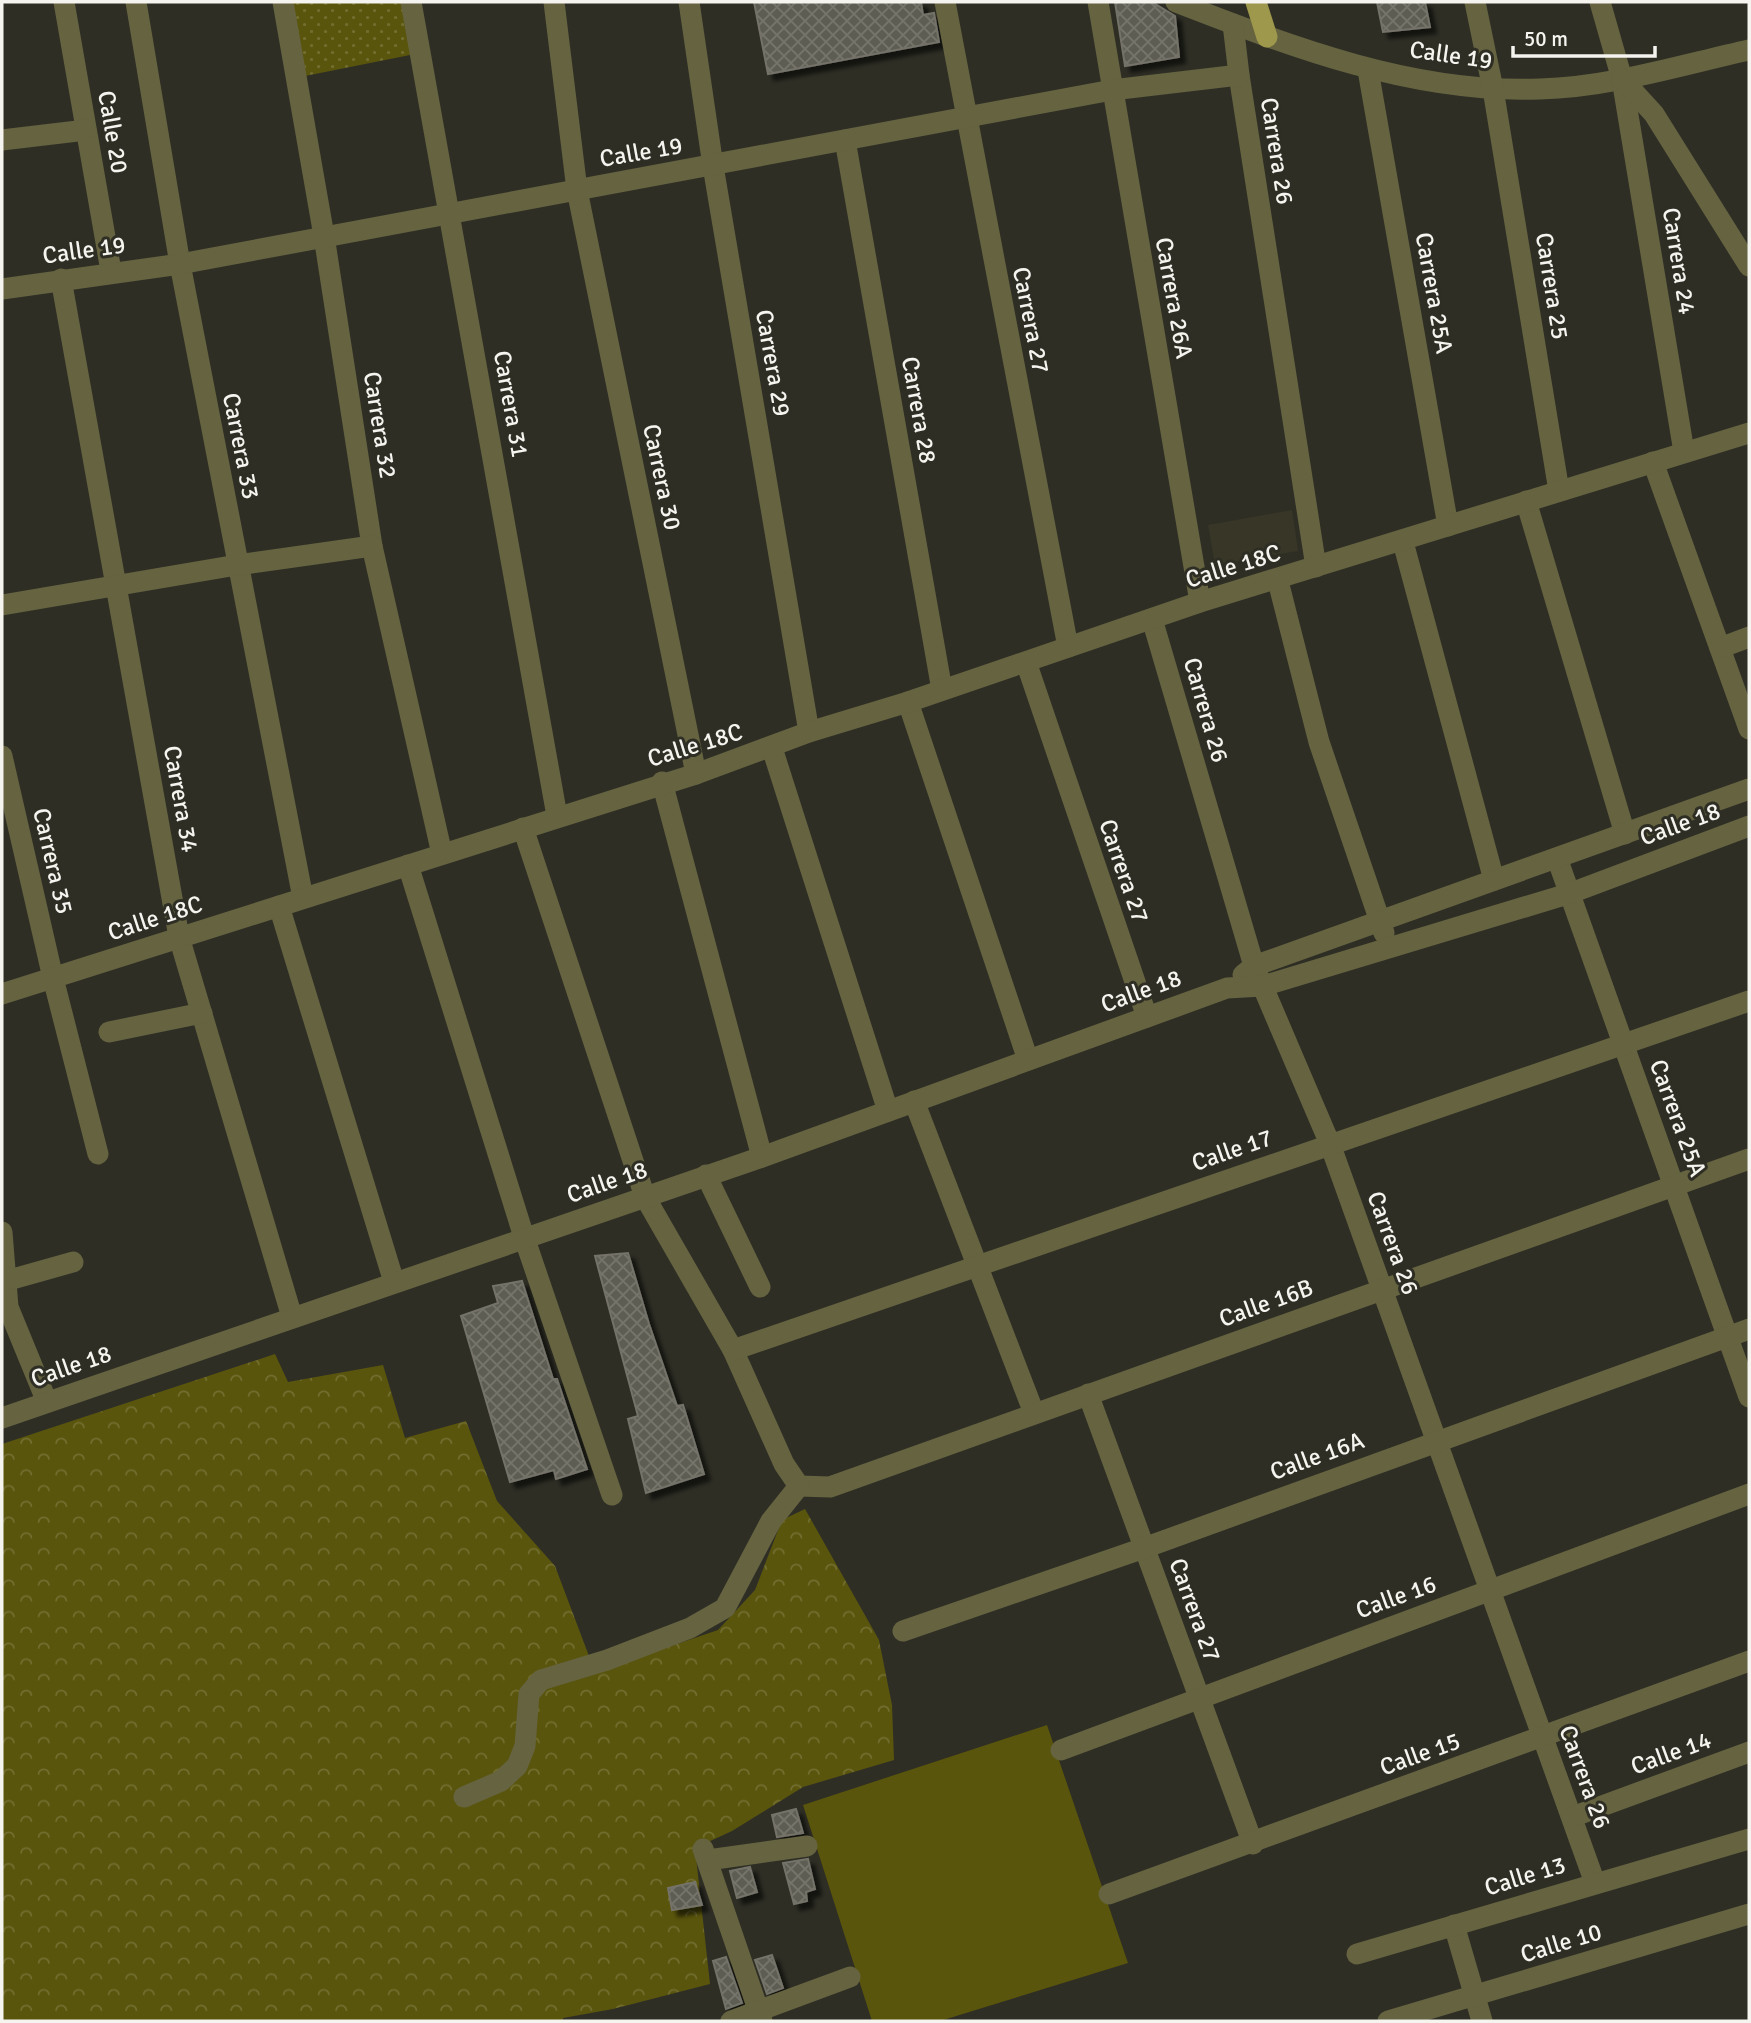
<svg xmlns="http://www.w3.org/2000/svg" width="1751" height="2023" viewBox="0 0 1751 2023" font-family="Signika,sans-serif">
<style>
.built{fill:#373627}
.grass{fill:url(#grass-dots)}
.park{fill:url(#park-crowns)}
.pitch{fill:#5a550c}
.building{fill:url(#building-cross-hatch);stroke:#747369;stroke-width:2;filter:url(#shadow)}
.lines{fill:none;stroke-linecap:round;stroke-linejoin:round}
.minor{stroke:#656340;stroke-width:21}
.major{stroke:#9d984b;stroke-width:21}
.labels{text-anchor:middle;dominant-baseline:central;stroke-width:6;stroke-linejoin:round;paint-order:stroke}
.street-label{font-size:24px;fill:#f5f4ef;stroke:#2e2e25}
</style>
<defs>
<pattern id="grass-dots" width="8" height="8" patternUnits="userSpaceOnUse" patternTransform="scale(1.75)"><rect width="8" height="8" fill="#5a550c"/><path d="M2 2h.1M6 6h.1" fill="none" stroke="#726e30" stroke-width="1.8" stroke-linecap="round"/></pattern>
<pattern id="park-crowns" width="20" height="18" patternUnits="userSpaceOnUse" patternTransform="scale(1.75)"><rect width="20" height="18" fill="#5a550c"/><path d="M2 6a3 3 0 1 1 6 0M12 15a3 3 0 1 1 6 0" fill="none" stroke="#726e30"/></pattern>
<pattern id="building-cross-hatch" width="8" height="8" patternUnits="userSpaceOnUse" patternTransform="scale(1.75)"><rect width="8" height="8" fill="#5d5d53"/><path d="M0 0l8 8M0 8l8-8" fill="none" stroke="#75756c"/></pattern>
<filter id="shadow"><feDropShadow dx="6" dy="6" stdDeviation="2" flood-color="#0009"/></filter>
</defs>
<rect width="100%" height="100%" fill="#2e2e25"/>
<path class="built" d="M1292 510 1298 551 1215 565 1208 525Z"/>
<path class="grass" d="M286 2H406L415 54 300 77Z"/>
<path class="park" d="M275 1354 288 1382 383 1365 405 1438 466 1421 497 1501 555 1566 595 1672 718 1630 755 1590 782 1520 805 1509 879 1640 892 1705 894 1760 803 1787 732 1831 695 1848 710 1984 613 2009 563 2018V2021H2V1444Z"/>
<path class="pitch" d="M1047 1725 1128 1963 940 2021H872L803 1805Z"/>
<g class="building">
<path d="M754 2H921L923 15 934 13 939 42 768 74Z"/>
<path d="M1115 2H1152L1175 16 1179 57 1125 66Z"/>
<path d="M1377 2H1425L1430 27 1383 32Z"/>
<path d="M628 1253 649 1324 677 1406 683 1405 704 1474 646 1493 628 1419 638 1416 595 1256Z"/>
<path d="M522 1281 553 1379H557L587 1469 556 1479 554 1470 510 1482 461 1316 498 1303 493 1286Z"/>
<path d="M796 1809 803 1833 777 1837 772 1815Z"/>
<path d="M808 1859 815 1889 806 1892 807 1901 794 1904 783 1863Z"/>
<path d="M750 1867 757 1892 737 1898 730 1871Z"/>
<path d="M695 1882 702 1905 672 1910 668 1888Z"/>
<path d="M772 1955 783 1988 767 1994 755 1960Z"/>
<path d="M726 1957 742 2003 726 2009 713 1961Z"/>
</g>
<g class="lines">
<g class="minor">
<path d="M64 2 111 271"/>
<path d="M136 2 180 264 303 898"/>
<path d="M283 2 324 236 372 546 442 854"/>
<path d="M411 2 557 816"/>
<path d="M554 2 577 190 696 774"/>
<path d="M689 2 713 166 809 732"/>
<path d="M945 2 1068 647"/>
<path d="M1098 2 1200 602"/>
<path d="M1176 2C1292 47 1414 94 1540 89 1611 87 1681 65 1749 50"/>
<path d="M1475 2 1493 89 1559 491"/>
<path d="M1600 2 1622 79 1684 452"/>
<path d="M1368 70 1448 526"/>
<path d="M1239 75 1316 567"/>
<path d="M1622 79 1654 114 1749 266"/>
<path d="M2 140 86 130"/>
<path d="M845 140 942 690"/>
<path d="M61 279 179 937 292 1317"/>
<path d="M2 289 180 264 1112 90 1239 75 1233 24"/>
<path d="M1653 462 1749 729"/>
<path d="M1526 501 1625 834"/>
<path d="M1403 542 1494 880"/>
<path d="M1278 581 1319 742 1384 933"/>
<path d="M2 605 237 565 372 546"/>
<path d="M1152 619 1254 966 1330 1144 1595 1883"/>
<path d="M1720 648 1749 637"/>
<path d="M1026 662 1147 1017"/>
<path d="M908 702 1028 1060"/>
<path d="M772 748 888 1111"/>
<path d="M2 756 53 978 98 1154"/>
<path d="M662 782 762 1157"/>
<path d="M523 828 645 1197 733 1350 784 1464 799 1486"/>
<path d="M1557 858 1749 1397"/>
<path d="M408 865 524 1237 612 1495"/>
<path d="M279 906 394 1282"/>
<path d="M1243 975 1254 966 1749 789"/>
<path d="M2 994 696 774 809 732 908 702 1200 602 1749 433"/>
<path d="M109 1032 202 1013"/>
<path d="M914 1101 1034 1413"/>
<path d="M706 1175 760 1287"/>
<path d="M2 1232 8 1307 47 1402"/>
<path d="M2 1282 73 1262"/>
<path d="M733 1350 1749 1001"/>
<path d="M1088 1394 1253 1844"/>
<path d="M2 1418 762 1157 1227 988 1263 986 1571 893 1749 826"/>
<path d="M799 1486 830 1487 1749 1159"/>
<path d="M903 1631 1144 1548 1749 1329"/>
<path d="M1061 1750 1749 1494"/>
<path d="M464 1797 501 1781 517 1766 525 1746 529 1694 541 1680 607 1660 690 1628 725 1608 771 1521 799 1486"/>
<path d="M1572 1817 1749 1752"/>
<path d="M703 1849 762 2021"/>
<path d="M708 1860 807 1846"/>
<path d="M1109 1894 1749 1661"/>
<path d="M1454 1925 1482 2021"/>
<path d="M1357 1954 1749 1839"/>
<path d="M731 2021 850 1977"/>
<path d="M1388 2021 1749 1914"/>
</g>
<path class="major" d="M1256 2 1267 37"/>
</g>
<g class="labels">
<g class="street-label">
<text transform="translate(1451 55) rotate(8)">Calle 19</text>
<text transform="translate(113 132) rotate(80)">Calle 20</text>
<text transform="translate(1277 151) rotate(81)">Carrera 26</text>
<text transform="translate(641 152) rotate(-10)">Calle 19</text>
<text transform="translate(84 250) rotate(-8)">Calle 19</text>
<text transform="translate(1679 261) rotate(81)">Carrera 24</text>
<text transform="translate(1552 286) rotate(81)">Carrera 25</text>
<text transform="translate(1434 293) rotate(80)">Carrera 25A</text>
<text transform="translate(1174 298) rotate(80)">Carrera 26A</text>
<text transform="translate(1031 320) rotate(79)">Carrera 27</text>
<text transform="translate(773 363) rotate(80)">Carrera 29</text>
<text transform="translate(511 404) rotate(80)">Carrera 31</text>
<text transform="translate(919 410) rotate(80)">Carrera 28</text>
<text transform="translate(380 425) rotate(81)">Carrera 32</text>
<text transform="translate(241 446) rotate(79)">Carrera 33</text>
<text transform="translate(662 477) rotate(78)">Carrera 30</text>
<text transform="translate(1233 566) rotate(-17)">Calle 18C</text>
<text transform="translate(1206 710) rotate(74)">Carrera 26</text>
<text transform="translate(695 745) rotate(-17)">Calle 18C</text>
<text transform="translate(181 799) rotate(80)">Carrera 34</text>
<text transform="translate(1680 824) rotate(-20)">Calle 18</text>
<text transform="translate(53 861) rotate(77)">Carrera 35</text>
<text transform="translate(1124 871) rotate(71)">Carrera 27</text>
<text transform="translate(155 918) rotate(-18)">Calle 18C</text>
<text transform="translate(1141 991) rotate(-20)">Calle 18</text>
<text transform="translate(1678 1118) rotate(70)">Carrera 25A</text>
<text transform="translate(1232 1150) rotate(-19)">Calle 17</text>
<text transform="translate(607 1182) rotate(-19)">Calle 18</text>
<text transform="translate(1393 1243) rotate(70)">Carrera 26</text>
<text transform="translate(1266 1303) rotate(-20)">Calle 16B</text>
<text transform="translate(71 1366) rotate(-19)">Calle 18</text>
<text transform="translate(1317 1456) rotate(-20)">Calle 16A</text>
<text transform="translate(1396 1597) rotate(-20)">Calle 16</text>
<text transform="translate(1195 1610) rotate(70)">Carrera 27</text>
<text transform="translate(1671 1753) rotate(-20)">Calle 14</text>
<text transform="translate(1420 1754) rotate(-20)">Calle 15</text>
<text transform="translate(1585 1777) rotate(70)">Carrera 26</text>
<text transform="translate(1525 1876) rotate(-17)">Calle 13</text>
<text transform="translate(1561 1943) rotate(-17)">Calle 10</text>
</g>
</g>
<rect width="1751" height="2023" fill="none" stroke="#f5f4ef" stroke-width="7"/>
<path d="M1513 46v10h142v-10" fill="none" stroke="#f5f4ef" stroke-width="3.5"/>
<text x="1524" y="46" font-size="21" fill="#f5f4ef" stroke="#2e2e25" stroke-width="5" paint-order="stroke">50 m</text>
</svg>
